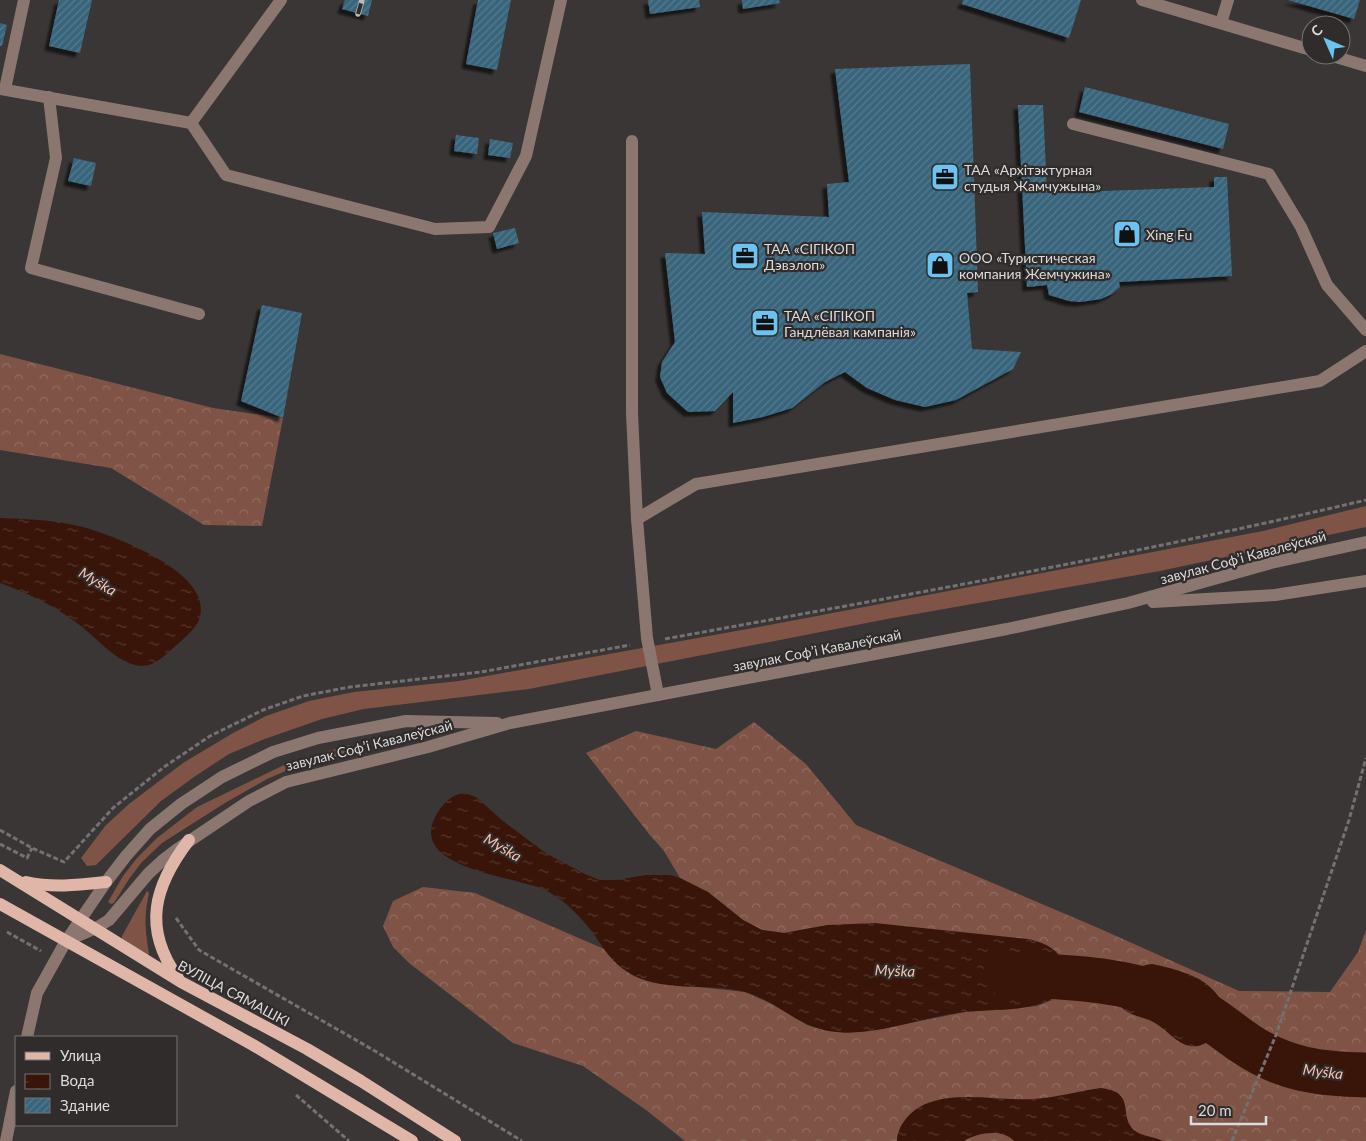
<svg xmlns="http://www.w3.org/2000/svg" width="1366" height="1141" viewBox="0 0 1366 1141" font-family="Lato,sans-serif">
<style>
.grass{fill:#7f5447}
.forest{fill:url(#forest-crowns)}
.water{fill:url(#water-ripples)}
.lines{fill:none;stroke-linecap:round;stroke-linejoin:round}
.river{stroke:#391509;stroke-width:45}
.building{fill:url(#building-hatch);filter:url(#shadow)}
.path{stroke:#747170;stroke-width:3;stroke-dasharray:5 2.5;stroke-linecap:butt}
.minor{stroke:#8c7770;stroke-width:12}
.major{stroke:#e0b6a9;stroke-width:12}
.rail-casing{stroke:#bbbab9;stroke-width:5.5}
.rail{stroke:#2f2c2b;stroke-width:4;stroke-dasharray:11;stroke-linecap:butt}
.labels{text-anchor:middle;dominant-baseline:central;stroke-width:4.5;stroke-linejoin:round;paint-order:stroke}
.poi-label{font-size:14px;fill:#dcdbda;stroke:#2f2c2b;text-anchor:start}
.street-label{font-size:14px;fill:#dcdbda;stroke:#2f2c2b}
.water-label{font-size:15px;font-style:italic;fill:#fcc0ae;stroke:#2f2c2b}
</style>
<defs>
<pattern id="forest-crowns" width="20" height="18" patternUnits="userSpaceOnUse" patternTransform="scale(1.25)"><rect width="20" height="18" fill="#7f5447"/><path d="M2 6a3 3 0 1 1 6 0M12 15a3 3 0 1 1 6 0" fill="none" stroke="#916c61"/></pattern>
<pattern id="water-ripples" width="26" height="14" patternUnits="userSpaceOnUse" patternTransform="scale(1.25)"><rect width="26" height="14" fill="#391509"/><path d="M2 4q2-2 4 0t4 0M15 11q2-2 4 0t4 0" fill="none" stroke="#55362c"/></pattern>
<pattern id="building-hatch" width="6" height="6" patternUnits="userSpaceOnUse" patternTransform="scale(1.25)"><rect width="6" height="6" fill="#39657c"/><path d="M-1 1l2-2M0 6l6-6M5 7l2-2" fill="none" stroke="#557a8e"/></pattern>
<filter id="shadow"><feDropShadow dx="-4.5" dy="4.5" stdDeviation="1" flood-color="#0009"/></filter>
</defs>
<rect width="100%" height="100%" fill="#393635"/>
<g class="grass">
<path d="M1366 506V527L1160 571 887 619 529 689 364 709 322 719 262 740 229 754 194 777 161 801 96 865 87 866 81 858 106 825 129 804 183 763 233 733 266 716 309 701 354 692 459 681 764 626 1263 531Z"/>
<path d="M349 745 352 747 350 752 345 754 288 770 267 779 225 803 162 843 142 862 129 879 114 903 111 904 108 902 123 876 137 858 157 838 197 807 286 764Z"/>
<path d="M147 891 149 893C144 917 145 928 149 953L148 956 122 939V936Z"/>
</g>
<g class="forest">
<path d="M0 354 213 408 283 418 262 526 204 525 111 468 0 450Z"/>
<path d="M754 722 806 764 856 825 1096 927 1239 991 1330 992 1358 952 1366 930V1141H685L646 1110 583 1066 513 1043 409 963 393 947 383 926 393 901 423 887 475 893 604 949 614 961 679 985 745 992 774 1005 807 1025 825 1030 845 1033 870 1031 965 1012 1037 1006 1052 1000 828 925 784 933 762 930 743 920 708 892 680 878 664 851 649 834 586 753 636 731 716 749Z"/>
</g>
<g class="water">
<path d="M0 518C28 519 56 520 83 527 115 536 217 574 199 620 195 630 179 643 171 650 160 660 150 669 135 665 114 660 94 635 77 623 53 605 27 593 0 583Z"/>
<path d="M464 793 476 797 503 821 547 854 585 874 600 880H616L646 875H670L680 878 708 892 743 920 762 930 784 933 828 925 875 923 1028 939C1037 941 1047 944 1054 950 1072 965 1070 992 1048 1001 1022 1012 992 1009 965 1012 918 1017 871 1040 824 1030 794 1023 774 1000 745 992 708 982 658 994 626 971 613 963 604 949 595 936 582 918 567 902 547 891 515 875 402 869 438 812 445 801 452 795 464 793Z"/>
<path d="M1152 964C1171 968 1198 974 1212 989 1219 995 1225 1007 1224 1016 1223 1032 1206 1049 1190 1046 1177 1044 1167 1030 1155 1023 1142 1016 1128 1016 1118 1004 1113 980 1130 967 1152 964Z"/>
<path d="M1101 1088C1137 1092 1118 1115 1134 1130 1142 1137 1154 1136 1163 1141H1014C1002 1128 977 1133 964 1141H897C897 1133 900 1127 905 1120 933 1084 993 1102 1033 1099 1056 1098 1078 1091 1101 1088Z"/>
</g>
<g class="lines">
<path class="river" d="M1006 974C1065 977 1123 978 1179 1001 1204 1011 1224 1029 1246 1044 1285 1070 1320 1074 1366 1075"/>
</g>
<g class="building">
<path d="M59 0H92L80 53 49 46Z"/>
<path d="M345 0H372L368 16 342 9Z"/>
<path d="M478 0H511L497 70 466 64Z"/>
<path d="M648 0H699L700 7 650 14Z"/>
<path d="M742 0H779L780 3 743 9Z"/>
<path d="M963 0H1081L1069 38 962 4Z"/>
<path d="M1288 0H1360L1354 19Z"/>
<path d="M0 23 7 25 2 46H0Z"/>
<path d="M970 64 978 292 967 293 972 349 1021 352 1013 369 956 400 925 407 895 400 867 388 845 372 825 382 792 408 763 417 733 423V392L715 411 688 412 667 393 660 377 662 362 675 342 665 253 705 254 702 212 829 217 827 184 849 182 835 69Z"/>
<path d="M1085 87 1229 124 1223 149 1079 112Z"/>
<path d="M1018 105H1043L1047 193 1214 187V177H1227L1232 276 1119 282 1120 287 1112 294 1101 299 1080 302 1069 301 1049 295 1047 285 1027 287Z"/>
<path d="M456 135 479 138 477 154 454 151Z"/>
<path d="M490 139 513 143 510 158 488 155Z"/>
<path d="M74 158 96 163 91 186 68 181Z"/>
<path d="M515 228 519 243 497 249 493 233Z"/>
<path d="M262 305 302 313 283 418 241 401Z"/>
</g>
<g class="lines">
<g class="path">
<path d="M665 639C900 596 1134 555 1366 500"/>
<path d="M0 830 32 848 64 862 113 808 164 767 210 736 263 710 303 696 350 687 481 672 630 645"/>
<path d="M0 844 27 858 32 848"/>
<path d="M176 918 199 950 375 1051 522 1141"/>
<path d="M7 932 41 951"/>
<path d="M296 1095 349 1141"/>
<path d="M1232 1141 1276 1035 1349 820 1366 758"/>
</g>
<g class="minor">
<path d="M1142 0 1311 50"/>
<path d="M1221 23 1228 0"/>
<path d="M1329 55 1366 66"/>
<path d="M0 89 191 123 281 0"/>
<path d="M5 89 24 0"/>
<path d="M49 97 56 158 31 268 199 314"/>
<path d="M191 123 226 175 435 229 489 227 526 156 561 0"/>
<path d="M1073 124 1269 174 1301 227 1327 285 1366 330"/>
<path d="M632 141V413L637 519"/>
<path d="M1153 602 1275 595 1366 581"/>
<path d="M658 695 647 638 637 519 696 484 1320 381 1366 351"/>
<path d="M66 941 96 928 109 920 148 874 163 860 176 850 249 801 286 782 428 747 510 723 1007 629 1128 603 1271 563 1366 542"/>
<path d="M27 1037 37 993 66 941 106 882 126 856 150 829 181 804 222 777 273 752 318 738 406 721 497 723"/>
<path d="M6 1141 16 1091"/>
</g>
<g class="major">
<path d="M0 870 181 982 307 1049 361 1081 455 1141"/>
<path d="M26 882C53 888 78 885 106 882"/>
<path d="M0 904 253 1045 412 1141"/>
<path d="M178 978C142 928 154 886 189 840"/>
</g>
<defs>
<path id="rail" d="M358 14 362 0"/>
</defs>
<use href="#rail" class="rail-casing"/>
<use href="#rail" class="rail"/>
</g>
<defs>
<symbol id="office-square" viewBox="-11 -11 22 22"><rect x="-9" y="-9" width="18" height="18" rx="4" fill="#6ac3f1" stroke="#2f2c2b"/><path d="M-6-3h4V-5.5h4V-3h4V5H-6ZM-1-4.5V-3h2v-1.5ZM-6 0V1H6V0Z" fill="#111"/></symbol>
<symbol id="shop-square" viewBox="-11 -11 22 22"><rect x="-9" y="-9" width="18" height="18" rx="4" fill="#6ac3f1" stroke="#2f2c2b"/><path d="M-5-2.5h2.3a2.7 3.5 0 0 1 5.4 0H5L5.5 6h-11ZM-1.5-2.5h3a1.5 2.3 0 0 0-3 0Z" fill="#111"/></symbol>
</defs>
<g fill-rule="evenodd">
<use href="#office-square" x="929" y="161" width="32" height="32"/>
<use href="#shop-square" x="1111" y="218" width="32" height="32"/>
<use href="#office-square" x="729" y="240" width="32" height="32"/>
<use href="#shop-square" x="924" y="249" width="32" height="32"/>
<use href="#office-square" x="749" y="307" width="32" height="32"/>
</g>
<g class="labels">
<g class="poi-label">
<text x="964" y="169">ТАА «Архітэктурная<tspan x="964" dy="16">студыя Жамчужына»</tspan></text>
<text x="1146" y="234">Xing Fu</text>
<text x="764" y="248">ТАА «СІГІКОП<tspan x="764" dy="16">Дэвэлоп»</tspan></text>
<text x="959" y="257">ООО «Туристическая<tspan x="959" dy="16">компания Жемчужина»</tspan></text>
<text x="784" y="315">ТАА «СІГІКОП<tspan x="784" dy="16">Гандлёвая кампанія»</tspan></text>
</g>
<g class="street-label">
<text transform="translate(1243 557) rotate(-15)">завулак Софʼі Кавалеўскай</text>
<text transform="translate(817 650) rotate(-11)">завулак Софʼі Кавалеўскай</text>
<text transform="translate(369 745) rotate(-14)">завулак Софʼі Кавалеўскай</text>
<text transform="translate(234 993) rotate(28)">ВУЛІЦА СЯМАШКІ</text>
</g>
<g class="water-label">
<text transform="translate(98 581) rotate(31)">Муška</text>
<text transform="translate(503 847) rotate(30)">Муška</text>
<text transform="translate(895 970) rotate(2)">Муška</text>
<text transform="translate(1323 1071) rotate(7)">Муška</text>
</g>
</g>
<rect x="15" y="1036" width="162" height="90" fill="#2f2c2b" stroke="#747271"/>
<rect x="25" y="1052" width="25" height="8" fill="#e0b6a9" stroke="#747271"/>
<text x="60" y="1061" font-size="15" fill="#dcdbda">Улица</text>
<rect x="25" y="1074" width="25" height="15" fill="url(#water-ripples)" stroke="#747271"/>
<text x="60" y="1086" font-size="15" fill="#dcdbda">Вода</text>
<rect x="25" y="1098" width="25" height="15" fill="url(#building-hatch)" stroke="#747271"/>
<text x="60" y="1111" font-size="15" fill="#dcdbda">Здание</text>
<g transform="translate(1326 40) rotate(315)"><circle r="24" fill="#2f2c2b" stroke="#747271"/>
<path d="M0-4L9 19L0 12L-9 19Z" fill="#6ac3f1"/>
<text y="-8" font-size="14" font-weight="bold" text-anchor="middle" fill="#dcdbda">С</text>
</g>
<path d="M1191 1116v8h75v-8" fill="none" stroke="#dcdbda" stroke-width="2.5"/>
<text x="1198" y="1116" font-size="15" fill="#dcdbda" stroke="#2f2c2b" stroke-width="4" paint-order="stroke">20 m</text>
</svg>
